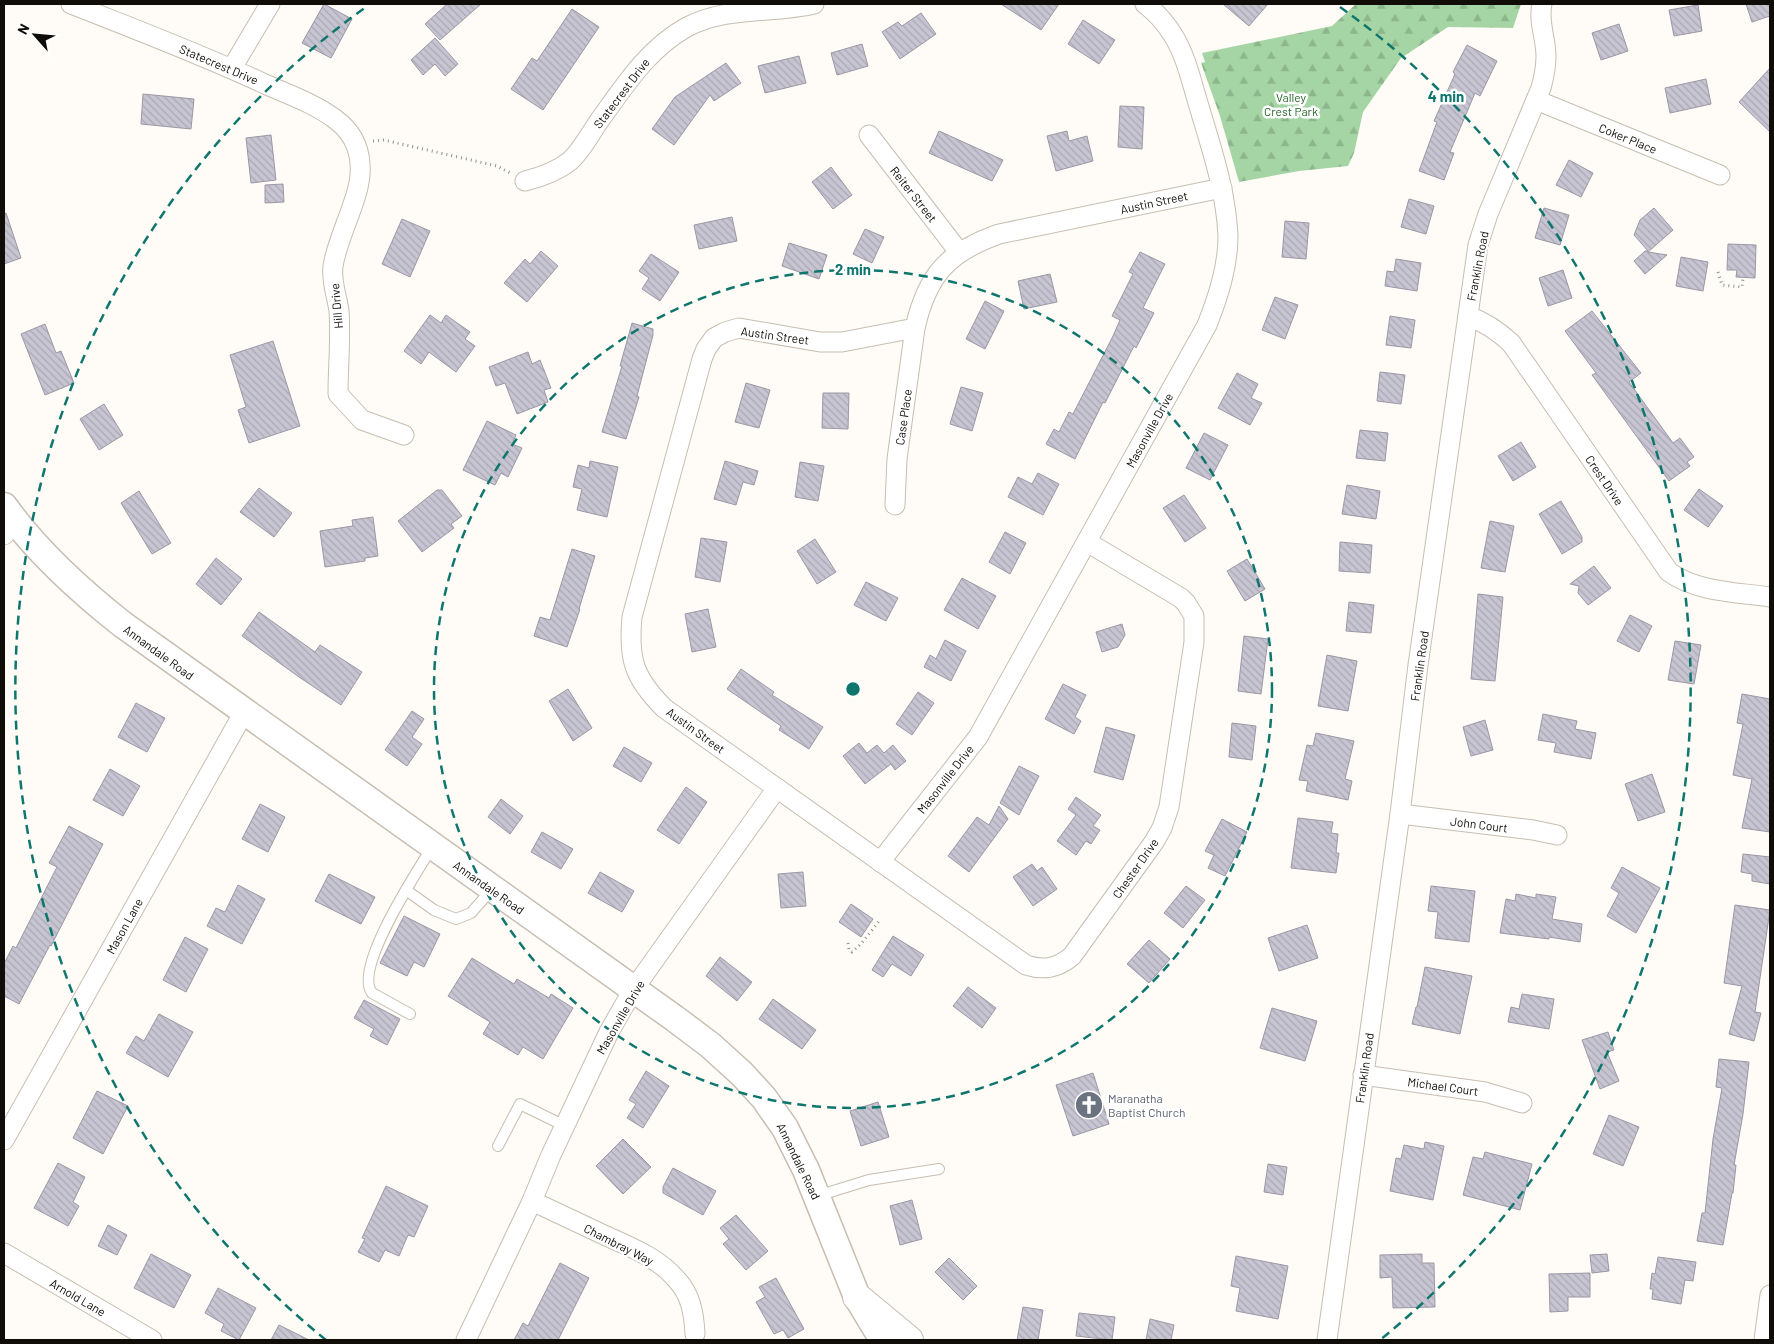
<svg xmlns="http://www.w3.org/2000/svg" width="1774" height="1344" viewBox="0 0 1774 1344" font-family="Barlow,sans-serif">
<style>
.forest{fill:url(#forest-firs)}
.building{fill:url(#building-back-hatch);stroke:#9b97a5}
.lines{fill:none;stroke-linecap:round;stroke-linejoin:round}
.service-casing{stroke:#c7beb1;stroke-width:12}
.minor-casing{stroke:#c7beb1;stroke-width:21}
.secondary-casing{stroke:#c7beb1;stroke-width:29}
.primary-casing{stroke:#c7beb1;stroke-width:30}
.path{stroke:#94908b;stroke-width:3;stroke-dasharray:1 4;stroke-linecap:butt}
.service{stroke:#fff;stroke-width:10}
.minor{stroke:#fff;stroke-width:19}
.secondary{stroke:#fff;stroke-width:26}
.primary{stroke:#fff;stroke-width:28}
.ring{fill:none;stroke:#0f766e;stroke-width:2.5;stroke-dasharray:9 6}
.labels{text-anchor:middle;dominant-baseline:central;stroke-width:5;stroke-linejoin:round;paint-order:stroke}
.street-label{font-size:12px;fill:#100d08;stroke:#fff}
.park-label{font-size:12px;fill:#266629;stroke:#fff}
.worship-label{font-size:12px;fill:#5b616d;stroke:#fff;text-anchor:start}
.centre{fill:#0f766e;stroke:#fff;stroke-width:2.5}
.ring-label{font-size:15px;text-anchor:middle;font-weight:bold;fill:#0f766e;stroke:#fff;stroke-width:5;stroke-linejoin:round;paint-order:stroke}
</style>
<defs>
<pattern id="forest-firs" width="22" height="20" patternUnits="userSpaceOnUse" patternTransform="scale(1.25)"><rect width="22" height="20" fill="#a5d5a4"/><path d="M5 1l3.5 6h-7zM16 11l3.5 6h-7z" fill="#8db68c"/></pattern>
<pattern id="building-back-hatch" width="6" height="6" patternUnits="userSpaceOnUse" patternTransform="scale(1.25)"><rect width="6" height="6" fill="#c8c5d3"/><path d="M-1 5l2 2M0 0l6 6M5-1l2 2" fill="none" stroke="#aba8b4"/></pattern>
</defs>
<rect width="100%" height="100%" fill="#fffbf6"/>
<path class="forest" d="M1356 4H1521L1513 28 1448 27 1401 58 1363 112 1354 153 1348 166 1299 171 1239 182 1220 116 1201 63 1205 62 1202 53 1332 26Z"/>
<g class="building">
<path d="M324 4 352 19 331 58 302 43Z"/>
<path d="M447 4H481L440 40 425 24Z"/>
<path d="M1001 4H1059L1041 30Z"/>
<path d="M1223 4H1268L1249 26Z"/>
<path d="M1746 4H1770V16L1752 22Z"/>
<path d="M1698 5 1702 31 1674 36 1669 10Z"/>
<path d="M572 9 599 27 543 110 511 89 532 58 537 61Z"/>
<path d="M921 13 936 34 900 59 882 32 898 22 902 26Z"/>
<path d="M1083 20 1115 40 1099 64 1068 44Z"/>
<path d="M1619 24 1628 51 1601 60 1592 33Z"/>
<path d="M435 38 458 64 445 76 435 64 423 75 411 60Z"/>
<path d="M862 44 868 66 837 75 831 53Z"/>
<path d="M1467 45 1497 61 1480 96 1475 93 1450 152 1454 153 1444 180 1419 171 1437 122 1434 121 1455 74 1453 72Z"/>
<path d="M799 56 806 83 765 93 758 66Z"/>
<path d="M726 63 741 83 714 101 710 95 674 145 652 129 675 97Z"/>
<path d="M1770 68V132L1739 102Z"/>
<path d="M1706 79 1711 104 1670 113 1665 88Z"/>
<path d="M143 94 194 99 191 129 141 124Z"/>
<path d="M1120 106 1144 107 1142 149 1118 147Z"/>
<path d="M939 131 1003 160 992 181 929 153Z"/>
<path d="M1067 131 1069 141 1087 136 1093 161 1056 171 1047 136Z"/>
<path d="M271 135 276 180 251 183 246 138Z"/>
<path d="M1569 160 1593 173 1581 197 1556 185Z"/>
<path d="M831 167 852 195 833 209 812 182Z"/>
<path d="M283 184 284 202 265 203V185Z"/>
<path d="M1409 199 1434 206 1426 234 1401 227Z"/>
<path d="M1544 208 1569 215 1560 245 1535 238Z"/>
<path d="M1654 208 1673 230 1648 252 1667 255 1645 274 1634 261 1645 251H1648L1634 235 1640 220Z"/>
<path d="M6 213 21 258 4 264V214Z"/>
<path d="M732 217 737 241 699 249 694 225Z"/>
<path d="M402 219 430 231 410 277 382 264Z"/>
<path d="M1285 221 1309 223 1306 259 1282 257Z"/>
<path d="M865 229 884 237 872 263 853 254Z"/>
<path d="M789 243 827 255 819 279 782 266Z"/>
<path d="M1728 244 1756 245 1755 278 1736 277 1737 270H1727Z"/>
<path d="M541 251 558 266 527 302 504 283 525 259 530 264Z"/>
<path d="M1140 252 1165 264 1143 308 1154 313 1136 348 1134 346 1105 403 1103 402 1075 459 1046 444 1054 429 1059 432 1069 412 1073 414 1113 336 1120 320 1112 316 1133 274 1129 272Z"/>
<path d="M651 254 679 272 660 301 642 289 649 278 639 271Z"/>
<path d="M1681 257 1708 262 1703 291 1676 286Z"/>
<path d="M1396 259 1421 263 1417 291 1385 286 1387 271 1394 272Z"/>
<path d="M1563 270 1572 298 1548 306 1539 278Z"/>
<path d="M1050 274 1057 302 1024 309 1018 281Z"/>
<path d="M1275 297 1298 305 1285 339 1262 330Z"/>
<path d="M985 301 1004 311 985 349 966 339Z"/>
<path d="M1592 311 1641 373 1629 382 1673 443 1680 438 1694 457 1687 462 1690 466 1669 481 1592 375 1596 373 1565 331Z"/>
<path d="M430 315 441 323 446 315 470 332 465 339 475 346 456 372 429 352 421 364 404 351Z"/>
<path d="M1390 316 1415 320 1411 348 1386 345Z"/>
<path d="M632 323 653 329V335L637 396 639 397 626 439 602 432 622 366H620Z"/>
<path d="M45 324 56 353 61 351 74 383 45 395 21 334Z"/>
<path d="M273 341 300 426 249 443 238 410 246 407 230 355Z"/>
<path d="M528 352 532 364 540 360 551 388 544 390 548 402 517 414 505 383 496 386 489 367Z"/>
<path d="M1380 372 1405 375 1401 404 1377 401Z"/>
<path d="M1237 373 1258 384 1251 398 1262 403 1250 425 1218 408Z"/>
<path d="M746 383 770 390 759 428 735 422Z"/>
<path d="M961 387 983 393 972 431 950 424Z"/>
<path d="M823 393H849L848 429 822 428Z"/>
<path d="M104 404 123 435 99 450 80 419Z"/>
<path d="M487 421 516 435 512 444 522 448 508 477 501 473 495 485 463 470Z"/>
<path d="M1360 430 1388 433 1385 461 1356 458Z"/>
<path d="M1204 433 1228 445 1210 480 1186 468Z"/>
<path d="M1521 442 1536 467 1513 481 1498 456Z"/>
<path d="M590 461 618 467 607 517 577 510 582 489 573 487 578 465 589 468Z"/>
<path d="M725 461 758 471 754 485 743 482 736 505 714 499Z"/>
<path d="M800 462 824 466 818 501 795 497Z"/>
<path d="M1038 473 1059 484 1043 515 1008 497 1018 477 1032 484Z"/>
<path d="M1347 485 1380 491 1376 519 1342 514Z"/>
<path d="M259 488 292 513 274 537 240 512Z"/>
<path d="M1699 489 1723 506 1708 527 1684 510Z"/>
<path d="M437 490H442L462 516 451 524 454 528 422 552 398 521Z"/>
<path d="M139 491 171 543 152 554 121 503Z"/>
<path d="M1184 495 1206 528 1185 542 1163 508Z"/>
<path d="M1561 501 1582 537V542L1562 554 1539 514Z"/>
<path d="M373 517 378 556 365 558V561L325 567 320 531 353 526 352 520Z"/>
<path d="M1490 521 1514 526 1505 572 1481 568Z"/>
<path d="M1005 532 1026 543 1010 574 989 562Z"/>
<path d="M701 538 727 542 720 582 695 577Z"/>
<path d="M815 539 836 572 817 584 797 551Z"/>
<path d="M1340 542 1372 545 1370 573 1339 571Z"/>
<path d="M572 549 595 556 579 609H580L567 647 534 636 540 617 550 620Z"/>
<path d="M216 558 242 579 221 605 196 584Z"/>
<path d="M1247 559 1265 589 1245 601 1227 571Z"/>
<path d="M1594 566 1611 588 1588 605 1578 593 1579 586 1570 584Z"/>
<path d="M962 578 996 596 978 629 944 610Z"/>
<path d="M866 582 898 598 886 621 854 605Z"/>
<path d="M1478 594 1503 597 1495 681 1471 679Z"/>
<path d="M1349 602 1374 605 1371 633 1346 631Z"/>
<path d="M708 609 716 647 692 652 685 614Z"/>
<path d="M259 612 315 652 320 645 362 672 341 705 299 677 242 636Z"/>
<path d="M1630 615 1652 626 1639 652 1617 641Z"/>
<path d="M1122 624 1125 635 1118 647 1102 652 1096 632Z"/>
<path d="M1244 636 1268 639 1261 694 1238 691Z"/>
<path d="M945 640 966 651 951 681 924 667 930 655 936 659Z"/>
<path d="M1675 641 1701 645 1694 684 1668 680Z"/>
<path d="M1327 655 1357 661 1348 711 1318 706Z"/>
<path d="M741 669 774 692 772 695 823 727 809 749 779 730 781 726 727 689Z"/>
<path d="M1063 684 1086 695 1075 717 1081 721 1074 734 1045 719Z"/>
<path d="M568 689 592 728 573 741 549 701Z"/>
<path d="M918 692 934 703 912 735 896 724Z"/>
<path d="M1742 694 1770 699V832L1742 828 1752 779 1733 775 1743 724 1737 723Z"/>
<path d="M136 703 165 718 147 752 118 737Z"/>
<path d="M412 711 424 719 412 737 422 744 407 766 385 750Z"/>
<path d="M1543 714 1577 721 1575 729 1596 733 1591 759 1554 752 1556 743 1538 740Z"/>
<path d="M1485 720 1493 750 1471 756 1463 727Z"/>
<path d="M1232 723 1256 726 1252 760 1229 757Z"/>
<path d="M1106 727 1135 735 1123 780 1094 772Z"/>
<path d="M1316 733 1354 741 1345 779 1352 781 1348 800 1306 791 1308 781 1299 780 1307 745 1313 746Z"/>
<path d="M859 743 867 753 877 745 884 753 893 745 906 761 895 770 891 764 865 784 843 756Z"/>
<path d="M624 747 652 763 641 782 613 766Z"/>
<path d="M1019 766 1039 776 1019 815 1000 803Z"/>
<path d="M110 769 140 786 123 816 93 800Z"/>
<path d="M1652 774 1665 812 1638 821 1625 784Z"/>
<path d="M686 787 707 802 679 844 657 830Z"/>
<path d="M1076 797 1101 815 1093 826 1100 830 1091 844 1086 841 1076 855 1057 841 1076 815 1068 809Z"/>
<path d="M501 799 523 816 510 834 488 817Z"/>
<path d="M260 804 285 817 268 852 242 839Z"/>
<path d="M999 806 1008 819 969 872 948 856 977 817 989 825Z"/>
<path d="M1298 818 1333 822 1331 833 1338 834 1336 853H1339L1336 873 1291 868Z"/>
<path d="M1222 819 1247 832 1225 876 1208 868 1214 855 1205 851Z"/>
<path d="M69 826 103 844 51 946 50 945 19 1004 4 996V964L13 946 16 948 57 867 49 863Z"/>
<path d="M542 832 573 849 561 869 531 852Z"/>
<path d="M1743 854 1770 857V884L1752 881V874L1741 872Z"/>
<path d="M1032 864 1037 871 1042 867 1057 889 1033 906 1013 877Z"/>
<path d="M1622 867 1660 888 1636 933 1607 916 1619 893 1611 888Z"/>
<path d="M600 872 634 891 622 912 588 893Z"/>
<path d="M803 872 806 906 781 908 778 874Z"/>
<path d="M329 874 375 897 361 924 315 901Z"/>
<path d="M238 885 265 899 242 944 207 926 216 908 225 912Z"/>
<path d="M1186 886 1205 900 1183 928 1164 913Z"/>
<path d="M1431 886 1475 891 1469 942 1435 938 1438 912 1428 911Z"/>
<path d="M1516 894 1536 898V894L1556 897 1552 919 1582 924 1580 942 1549 937V939L1500 933 1506 899 1515 901Z"/>
<path d="M851 904 873 919 861 937 839 922Z"/>
<path d="M1735 905 1770 910 1755 1012 1761 1013 1754 1041 1729 1034 1742 986 1724 983Z"/>
<path d="M404 916 440 934 424 967 414 962 407 976 380 963Z"/>
<path d="M1307 925 1318 958 1279 971 1268 938Z"/>
<path d="M893 936 924 955 911 976 892 964 883 977 872 970Z"/>
<path d="M185 937 208 949 186 992 163 980Z"/>
<path d="M1149 940 1170 959 1149 983 1127 964Z"/>
<path d="M720 957 752 982 737 1001 706 976Z"/>
<path d="M472 958 514 984 517 979 549 998 551 994 573 1008 543 1059 523 1047 518 1055 483 1034 490 1022 448 996Z"/>
<path d="M1425 967 1472 976 1460 1034 1412 1024 1416 1007H1417Z"/>
<path d="M968 987 996 1008 982 1028 953 1006Z"/>
<path d="M1522 994 1554 999 1549 1029 1508 1022 1511 1007 1519 1009Z"/>
<path d="M773 999 816 1030 802 1049 759 1019Z"/>
<path d="M364 1000 400 1019 387 1045 370 1036 374 1029 354 1018Z"/>
<path d="M1272 1008 1317 1021 1305 1061 1260 1048Z"/>
<path d="M159 1014 193 1032 168 1077 126 1053 136 1036 144 1041Z"/>
<path d="M1608 1032 1614 1050 1607 1052 1619 1081 1600 1089 1582 1040Z"/>
<path d="M1719 1059 1749 1062 1743 1114 1734 1165H1736L1733 1193H1732L1723 1245 1697 1241 1702 1213H1705L1713 1139 1722 1088 1716 1087Z"/>
<path d="M646 1071 669 1086 643 1128 627 1118 636 1104 629 1100Z"/>
<path d="M1093 1073 1109 1124 1073 1136 1056 1085Z"/>
<path d="M97 1091 128 1106 103 1154 73 1138Z"/>
<path d="M878 1102 889 1137 861 1146 850 1111Z"/>
<path d="M1609 1115 1639 1127 1623 1166 1593 1154Z"/>
<path d="M623 1139 651 1167 623 1194 596 1166Z"/>
<path d="M1425 1142 1444 1146 1433 1200 1390 1191 1396 1158 1401 1159 1404 1145 1424 1149Z"/>
<path d="M1485 1152 1532 1164 1520 1210 1463 1195 1473 1157 1483 1159Z"/>
<path d="M58 1163 85 1177 73 1202 79 1206 68 1226 34 1208Z"/>
<path d="M1268 1164 1287 1167 1283 1195 1264 1192Z"/>
<path d="M673 1168 716 1191 703 1215 663 1193V1187Z"/>
<path d="M386 1186 428 1206 414 1237 408 1235 399 1256 385 1250 379 1262 358 1252 365 1239 362 1238Z"/>
<path d="M912 1200 922 1239 900 1245 890 1206Z"/>
<path d="M736 1215 768 1251 746 1270 723 1244 729 1239 720 1228Z"/>
<path d="M108 1225 127 1235 117 1255 98 1246Z"/>
<path d="M151 1254 191 1275 174 1308 134 1288Z"/>
<path d="M1422 1254V1263H1434L1435 1307 1393 1308 1392 1277 1380 1278V1255Z"/>
<path d="M1607 1254 1609 1271 1592 1273 1590 1255Z"/>
<path d="M1236 1256 1288 1266 1278 1319 1236 1311 1240 1288 1231 1286Z"/>
<path d="M1658 1257 1696 1262 1693 1281 1685 1280 1681 1304 1652 1299 1653 1289H1650L1652 1273 1655 1274Z"/>
<path d="M949 1258 977 1286 963 1300 935 1272Z"/>
<path d="M560 1263 589 1278 558 1340H514L523 1323 528 1326Z"/>
<path d="M1590 1273V1297H1568V1311L1550 1312 1549 1274Z"/>
<path d="M776 1278 804 1329 788 1338 783 1330 774 1334 756 1302 765 1297 759 1287Z"/>
<path d="M218 1288 256 1308 239 1340 221 1331 224 1324 205 1313Z"/>
<path d="M1023 1307 1043 1310 1038 1340H1017Z"/>
<path d="M1079 1313 1115 1317 1112 1340 1076 1336Z"/>
<path d="M1150 1319 1174 1325 1171 1340H1146Z"/>
<path d="M279 1325 309 1340H271Z"/>
</g>
<g class="lines">
<defs>
<g id="service">
<path d="M406 890 434 910 456 919 471 913 492 889"/>
<path d="M410 1014 372 993C353 968 417 872 432 847"/>
<path d="M498 1146 520 1104 565 1126"/>
<path d="M817 1196 869 1180 939 1169"/>
</g>
<g id="minor">
<path d="M71 4C137 30 203 55 267 85 290 95 315 104 335 119 350 130 359 145 360 164 363 195 338 233 333 266 331 283 337 295 339 311 341 338 338 367 338 394L362 420 404 435"/>
<path d="M232 68 270 4"/>
<path d="M1536 100 1720 175"/>
<path d="M869 135 959 252"/>
<path d="M525 181C542 177 556 172 570 161 581 151 589 136 597 124 623 88 647 49 687 27 727 6 772 14 814 4"/>
<path d="M1468 316C1485 322 1498 331 1511 343L1669 572C1697 592 1736 592 1770 597"/>
<path d="M895 505 897 459 915 328"/>
<path d="M4 535 15 523"/>
<path d="M1087 542 1181 598 1186 603 1194 616V642L1169 807 1162 828 1154 842 1072 956C1058 968 1044 971 1026 965L664 708C634 678 628 659 632 617L702 359 706 349 714 338 725 332 739 328 820 342H842L915 328C927 275 948 252 999 234L1222 188"/>
<path d="M1400 814 1533 830 1557 835"/>
<path d="M880 862 978 737 1207 325C1218 297 1228 267 1228 236 1226 190 1211 147 1198 103 1191 80 1186 56 1173 35 1166 24 1156 12 1145 4"/>
<path d="M1363 1075 1485 1092 1522 1103"/>
<path d="M4 1140 244 712"/>
<path d="M532 1201C555 1212 579 1223 602 1234 628 1246 658 1257 677 1280 691 1295 694 1314 695 1334"/>
<path d="M4 1253 152 1340"/>
<path d="M466 1340 532 1201 551 1155 609 1032 633 990 777 788"/>
<path d="M1327 1340 1400 814 1418 665 1478 245 1488 214 1541 88C1544 77 1546 67 1546 56 1546 38 1538 22 1542 4"/>
<path d="M1764 1340 1770 1295"/>
</g>
<path id="secondary" d="M4 506C36 551 79 590 122 624L674 1018 710 1045 742 1074 764 1098 785 1128 806 1170 857 1297 883 1340"/>
<path id="primary" d="M857 1297 909 1340"/>
</defs>
<use href="#service" class="service-casing"/>
<use href="#minor" class="minor-casing"/>
<use href="#secondary" class="secondary-casing"/>
<use href="#primary" class="primary-casing"/>
<g class="path">
<path d="M373 141 384 140 497 166 510 173"/>
<path d="M1718 272 1722 285 1742 287 1743 278"/>
<path d="M848 943 849 950 852 952 861 944 880 920"/>
</g>
<use href="#service" class="service"/>
<use href="#minor" class="minor"/>
<use href="#secondary" class="secondary"/>
<use href="#primary" class="primary"/>
</g>
<g class="ring">
<circle cx="853" cy="689" r="419"/>
<path d="M326 1340A838 838 0 0 1 366 7M1340 7A838 838 0 0 1 1380 1340"/>
</g>
<defs>
<symbol id="church-disc" viewBox="-11 -11 22 22"><circle r="9.5" fill="#6b7280" stroke="#fff"/><path d="M-1.2-6h2.4v3.5h3.3v2.4h-3.3V6h-2.4V-.1h-3.3v-2.4h3.3Z" fill="#fff"/></symbol>
</defs>
<g fill-rule="evenodd">
<use href="#church-disc" x="1073" y="1089" width="32" height="32"/>
</g>
<g class="labels">
<g class="street-label">
<text transform="translate(219 64) rotate(23)">Statecrest Drive</text>
<text transform="translate(621 93) rotate(-53)">Statecrest Drive</text>
<text transform="translate(1628 138) rotate(22)">Coker Place</text>
<text transform="translate(914 194) rotate(52)">Reiter Street</text>
<text transform="translate(1154 202) rotate(-12)">Austin Street</text>
<text transform="translate(1477 266) rotate(-79)">Franklin Road</text>
<text transform="translate(336 306) rotate(-95)">Hill Drive</text>
<text transform="translate(775 335) rotate(8)">Austin Street</text>
<text transform="translate(903 417) rotate(-82)">Case Place</text>
<text transform="translate(1149 430) rotate(-61)">Masonville Drive</text>
<text transform="translate(1605 480) rotate(56)">Crest Drive</text>
<text transform="translate(159 652) rotate(36)">Annandale Road</text>
<text transform="translate(1419 666) rotate(-82)">Franklin Road</text>
<text transform="translate(696 730) rotate(36)">Austin Street</text>
<text transform="translate(945 779) rotate(-52)">Masonville Drive</text>
<text transform="translate(1479 824) rotate(7)">John Court</text>
<text transform="translate(1135 868) rotate(-55)">Chester Drive</text>
<text transform="translate(489 887) rotate(35)">Annandale Road</text>
<text transform="translate(124 926) rotate(-61)">Mason Lane</text>
<text transform="translate(620 1017) rotate(-60)">Masonville Drive</text>
<text transform="translate(1364 1068) rotate(-82)">Franklin Road</text>
<text transform="translate(1443 1086) rotate(8)">Michael Court</text>
<text transform="translate(799 1161) rotate(64)">Annandale Road</text>
<text transform="translate(619 1244) rotate(27)">Chambray Way</text>
<text transform="translate(78 1297) rotate(30)">Arnold Lane</text>
</g>
<g class="park-label">
<text x="1291" y="97">Valley<tspan x="1291" dy="14">Crest Park</tspan></text>
</g>
<g class="worship-label">
<text x="1108" y="1098">Maranatha<tspan x="1108" dy="14">Baptist Church</tspan></text>
</g>
</g>
<circle cx="853" cy="689" r="8" class="centre"/>
<g class="ring-label">
<text x="1446" y="102">4 min</text>
<text x="853" y="275">2 min</text>
</g>
<rect width="1774" height="1344" fill="none" stroke="#100d08" stroke-width="10"/>
<g transform="translate(35 35) rotate(297)" stroke="#ffffff" stroke-width="4" paint-order="stroke">
<path d="M0-4L9 19L0 12L-9 19Z" fill="#100d08"/>
<text y="-8" font-size="14" font-weight="bold" text-anchor="middle" fill="#100d08">N</text>
</g>
</svg>
